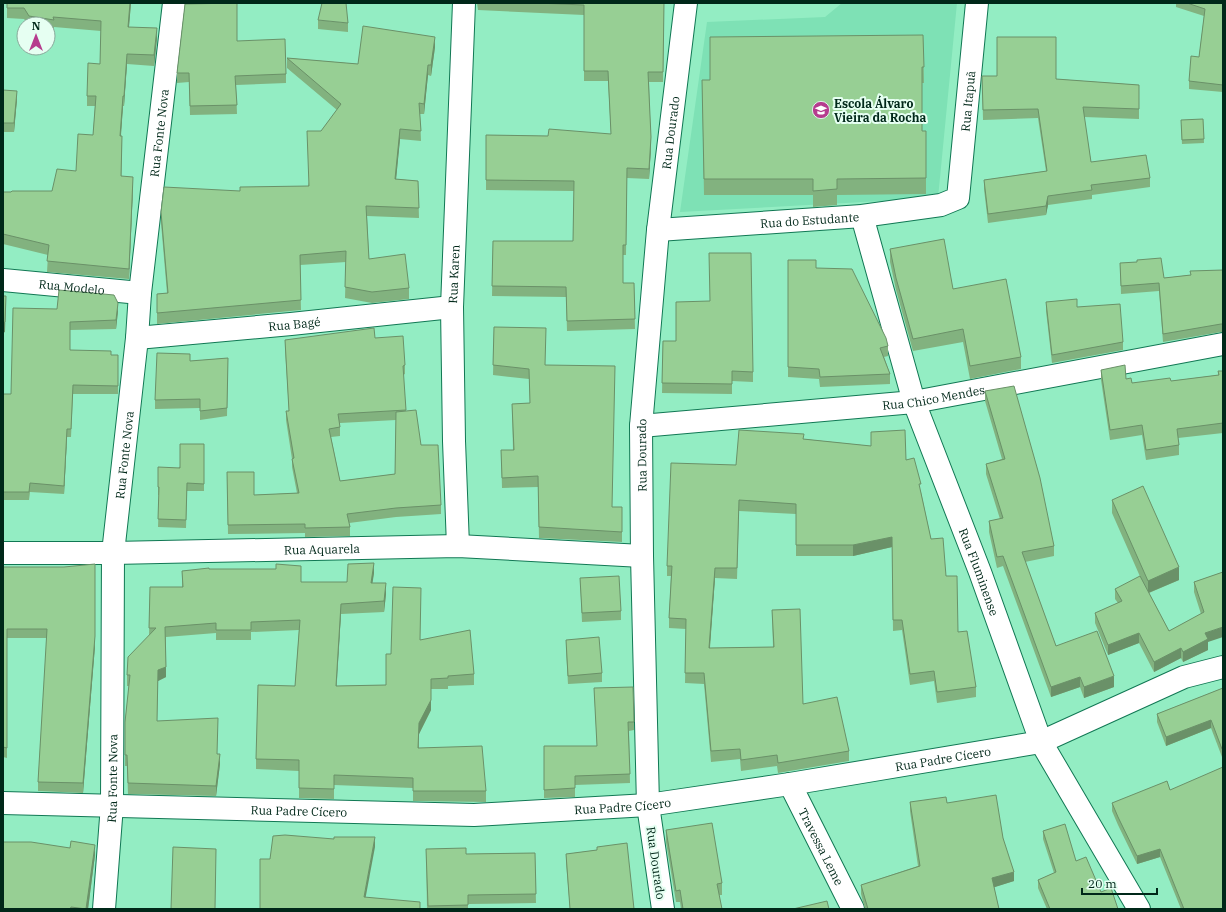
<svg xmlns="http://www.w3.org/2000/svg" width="1226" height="912" viewBox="0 0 1226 912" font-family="'IBM Plex Serif',serif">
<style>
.built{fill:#7ee1b5}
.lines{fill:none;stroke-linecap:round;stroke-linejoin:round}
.minor-casing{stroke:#117854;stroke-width:24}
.minor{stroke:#fff;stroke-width:22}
.wall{fill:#82b27f;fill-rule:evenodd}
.shaded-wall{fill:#6a9168}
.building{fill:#97cf94;stroke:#6a9168}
.labels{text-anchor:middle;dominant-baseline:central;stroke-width:4;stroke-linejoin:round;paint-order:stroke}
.street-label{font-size:12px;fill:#002819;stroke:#e6fff2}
.poi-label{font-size:12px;font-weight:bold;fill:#002819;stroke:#e6fff2;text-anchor:start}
</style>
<rect width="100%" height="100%" fill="#93edc3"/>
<path class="built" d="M842 3H957L938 198 680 212 707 22 825 17Z"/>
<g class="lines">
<defs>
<g id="minor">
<path id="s1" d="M862 216 914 402 980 572 1041 742 1139 909"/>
<path id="s2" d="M658 230 862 216 941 205 958 198 977 3"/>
<path id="s3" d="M3 280 140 293"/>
<path id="s4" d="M137 338 291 324 452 307"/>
<path id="s5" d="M641 426 914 402 1223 344"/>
<path id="s6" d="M458 546 454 441 452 307 464 3"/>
<path id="s7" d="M3 553H113L458 546 642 556"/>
<path id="s8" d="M790 784 853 909"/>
<path id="s9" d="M3 803 474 815 648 805 790 784 1041 742 1184 677 1223 667"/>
<path id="s10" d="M104 909 112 805 113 553 137 338 140 293 174 3"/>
<path id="s11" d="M663 909 648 805 642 556 641 426 658 230 686 3"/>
</g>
</defs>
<use href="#minor" class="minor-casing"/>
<use href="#minor" class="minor"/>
</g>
<g class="wall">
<path d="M7 3H131L129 27 157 38 154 66 127 64 124 106H123L121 136 122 146 121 176 133 187 129 279 47 272 48 255 3 244V192L52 191 76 171 93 135 95 106H87V96L100 64 101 31 54 27V30L48 29V24H28L24 19 7 18Z"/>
<path d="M222 3H237V41L286 74V83L236 85 237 114 190 115 189 82 177 83V73Z"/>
<path d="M477 3H664L663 82H649L651 147 649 179 627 178 626 255H623V283H634L635 329 567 331 566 297 492 296 493 241H573L574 191 486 190V135L548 136 611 134 608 81H584V15L478 10Z"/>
<path d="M1071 3H1088V4Z"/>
<path d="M1176 3H1223V92L1189 89V81L1199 57 1204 16 1176 7Z"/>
<path d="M318 20 348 23V32L318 29Z"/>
<path d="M923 35 924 83H922V131H926V194L837 195V205L813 207V195H704L702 80H710Z"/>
<path d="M435 47 431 76 428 75 424 114H420L421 141 400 139 396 179 418 181 419 218 367 216 369 259 409 288V299L372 303 345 298 346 262 300 265 301 310 157 324V294L167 293 161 223V212L240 191 308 186 321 131 337 110 287 68V58L358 64Z"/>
<path d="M982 76 1056 79 1139 85V119L1084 117 1091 162 1150 178V187L1092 195V199L1048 205 1046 215 988 223 984 189V180L1046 171 1038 118 983 120Z"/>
<path d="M3 90 17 99 14 132H3Z"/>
<path d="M1203 119 1204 143 1182 144 1181 125Z"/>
<path d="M890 249 953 289 1021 357V369L970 379 963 342 913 351 896 290 890 262Z"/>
<path d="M788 260 816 268 888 346V356L884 357 890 374V384L820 387 819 379 788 377Z"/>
<path d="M1120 263 1164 278 1190 275 1223 270V332H1221L1163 342 1159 291 1121 294Z"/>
<path d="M1046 302 1077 307 1123 342V350L1052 363 1046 311Z"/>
<path d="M57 309 118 311 116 329 70 330V350L111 355H118V394H73L71 437H67L64 494 30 492 29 500H3V394H11Z"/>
<path d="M494 327 545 365 612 507H622V542L539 538 538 487 502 488 501 450H513L512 404 530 403 529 379 493 375Z"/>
<path d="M375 338 405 365V374L403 375 406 411 421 445 441 505V514L396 517 349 523 350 527V536L305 537V533L228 534 227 472 254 495 297 493 292 467V459L286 420V411H289L285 349V340ZM396 420 395 474 340 481 331 437 340 436V423Z"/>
<path d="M663 341 753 372V382L732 381V394L662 393Z"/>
<path d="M228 358 227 416 200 420V408L155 409V400L190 361Z"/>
<path d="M1101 370 1126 379 1132 383 1171 381 1218 375V371H1223V433L1178 438 1179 445V455L1146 460 1142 435 1110 440 1101 380Z"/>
<path d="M985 391 1054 546V556L1025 562 1056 646 1114 687 1084 698 1080 687 1051 697 1003 566 997 568 989 532V521L1000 519 986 474V464L1002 459 985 401Z"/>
<path d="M871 432 906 460 921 492 931 539 946 576 958 632 976 687V697L937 703 934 681 910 685 902 630 893 631 892 547 853 556H796V514L739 511 737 579 715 578 710 648 773 647 772 610 803 704 849 751V761L778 773 777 766 741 771 740 759 711 762 704 684 685 683 686 629 669 628V618L671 576H667V566L804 439 871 446Z"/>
<path d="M204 444V491H187L186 528 158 527 159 495H158V487Z"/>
<path d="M1112 500 1179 580 1149 593 1169 631 1201 614 1194 592V582L1223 572 1208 642V650L1183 662 1181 658 1154 672 1139 643 1108 655 1095 623V613L1118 603 1115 599V589L1142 581 1112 513Z"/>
<path d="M3 567 95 646 83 793 38 791V782L47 638H7V758L3 757Z"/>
<path d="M209 569 301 582H347L374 573 372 583 386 594 384 612 341 614 336 686 386 685 391 654 420 640 474 674V685L448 686V689H431V710L419 734V748L486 791V802L413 801V788L334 785V799L299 798V771L256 769V759L295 686 299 630 251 632V640H216V633L166 637V677L158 681 157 721 217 754 220 764 216 796 128 794 127 766H125V722L129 686H127V675L149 636 150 587H182V571Z"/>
<path d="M580 578 621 611V620L582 622Z"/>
<path d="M566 640 602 673V682L568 684 566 649Z"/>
<path d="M594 688 634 722V730L629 731 630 783 575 785V797L544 798V746H597Z"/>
<path d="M1223 688V757H1222L1211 728 1166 746 1157 722V714Z"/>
<path d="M1170 790 1223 909H1181L1160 857 1137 864 1118 825 1112 811V803Z"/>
<path d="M910 802 947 803 1003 838 1014 881 994 887 999 909H865L861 894V885L918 866 910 811Z"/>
<path d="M666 830 722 883V895H719L722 909H681L680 902H676L666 842Z"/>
<path d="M1043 831 1076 861 1101 892 1118 909H1047L1038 888V880L1054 873 1043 839Z"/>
<path d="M597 847 634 909H570L566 862V854L597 850Z"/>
<path d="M426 849 466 854 535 853 536 903 468 904V909H427Z"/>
<path d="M95 855 88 909H3Z"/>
</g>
<g class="shaded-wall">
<path d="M130 3H131L128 37V27Z"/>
<path d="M157 28V38L154 66V55Z"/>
<path d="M435 37V47L431 76V65Z"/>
<path d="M127 54V64L124 106V96Z"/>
<path d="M428 65V75L424 114V104Z"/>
<path d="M17 91V99L14 132V123Z"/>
<path d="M123 96V106L120 146V136Z"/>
<path d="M400 129V139L395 190V179Z"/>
<path d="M122 136V146L121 186V176Z"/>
<path d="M651 137V147L649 179V169Z"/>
<path d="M133 177V187L129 279V269Z"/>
<path d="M1048 196V205L1046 215V206Z"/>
<path d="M6 296 5 332 3 333V323Z"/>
<path d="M118 303V311L116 329V320Z"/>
<path d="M67 429V437L64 494V486Z"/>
<path d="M892 537V547L853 556V545Z"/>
<path d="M374 563V573L371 593V583Z"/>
<path d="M1179 567V580L1148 593V581Z"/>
<path d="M715 568V578L709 658V648Z"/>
<path d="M386 583V594L384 612V601Z"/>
<path d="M341 604V614L336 696V686Z"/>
<path d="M1223 627V637L1208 642V650L1183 662V652L1205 633Z"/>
<path d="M1139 633V643L1108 655V645Z"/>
<path d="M95 636V646L83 793V783Z"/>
<path d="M1181 648V658L1154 672V662Z"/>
<path d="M166 667V677L158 681V670Z"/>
<path d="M1114 676V687L1084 698V687Z"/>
<path d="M1080 677V687L1051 697V687Z"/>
<path d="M431 700V710L419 734 418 758 419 723Z"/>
<path d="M1211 720V728L1166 746V737Z"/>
<path d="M220 754V764L216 796V786Z"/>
<path d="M375 837V847L364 906V897Z"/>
<path d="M95 845V855L88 909H86Z"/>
<path d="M1160 849V857L1137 864V856Z"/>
<path d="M1014 872V881L992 888V878Z"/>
</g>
<g class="building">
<path d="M7 3H130L128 27 157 28 154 55 127 54 124 96H123L120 136H122L121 176 133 177 129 269 47 261 49 245 3 234V192H11L12 191H52L57 169 76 171 78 134 93 135 96 96H87L88 63 100 64 101 21 53 17 54 20 29 16 24 8H7Z"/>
<path d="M237 3V41L285 39 286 74 235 76 237 105 190 106 189 73H177L185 4Z"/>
<path d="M322 3H346L348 23 318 20Z"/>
<path d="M537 3H664L663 72H648L651 137 649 169 627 168 626 245H623V283H634L635 319 567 321 566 287 492 286 493 241H573L574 181 486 180V135L548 136 549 129 611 134 608 71H584V5Z"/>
<path d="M1187 3H1223V85L1189 81 1191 56 1199 57 1205 9Z"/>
<path d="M363 26 435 37 431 65H428L424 104 419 103 421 131 400 129 395 179 418 181 419 208 366 206 369 259 405 254 409 288 372 292 345 287 346 251 300 255 301 300 157 313V294L168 293 161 212 164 187 240 191V187L309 186 307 131H321L341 104 287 58 358 64Z"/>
<path d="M923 35 924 67H922V131H926V178L837 179V189L813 191V179H704L702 80H710V37Z"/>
<path d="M997 37H1056V79L1139 85V109L1083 107 1091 162 1146 155 1150 178 1091 185 1092 190 1048 196 1046 206 988 214 984 180 1047 171 1038 109 983 110 982 76H997Z"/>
<path d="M3 90 17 91 14 123H3Z"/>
<path d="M1203 119 1204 139 1182 140 1181 120Z"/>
<path d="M944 239 953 289 1006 279 1021 357 970 366 963 329 913 339 896 278 890 249Z"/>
<path d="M709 253H751L753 372 732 371V384L662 383 663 341H676V302L710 301Z"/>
<path d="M1161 258 1164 278 1191 275 1190 271 1223 270V324H1221L1163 334 1159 283 1121 286 1120 263 1137 262V260Z"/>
<path d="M788 260H816V268L852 269 886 338 888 346 880 348 890 374 820 377 819 369 788 367Z"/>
<path d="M59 290 114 295 118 303 116 320 70 322V350L111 351V355H118V386L73 385 71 429H67L64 486 30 483 29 492H3V394H11L13 308 57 309Z"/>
<path d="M3 296H6L5 322 3 323Z"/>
<path d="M1077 299V307L1120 304 1123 342 1052 355 1046 302Z"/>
<path d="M494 327 546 328 545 365 615 366 612 507H622V532L539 527 538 476 502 478 501 450H514L512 404 530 403 529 369 493 365Z"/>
<path d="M374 328 375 338 403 336 405 365 403 366 406 410 338 414 340 427 329 429 340 481 395 474 396 412 416 410 421 445H438L441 505 396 508 347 514 350 527 305 528V524L228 525 227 472H254V495L299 493 292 459 294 458 286 411H289L285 340Z"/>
<path d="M157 353 190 354V361L228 358 227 408 200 411V399L155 400Z"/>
<path d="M1125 365 1126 379 1131 378 1132 383 1170 378 1171 381 1219 375 1218 371H1223V423L1177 429 1179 445 1146 450 1142 425 1110 430 1101 370Z"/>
<path d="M1014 386 1040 478 1054 546 1022 552 1056 646 1097 631 1114 676 1084 687 1080 677 1051 687 1003 556 997 557 989 521 1003 518 986 464 1005 459 985 391Z"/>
<path d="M739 430 804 434 803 439 871 446V432L905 430 906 460 914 458 921 484H919L931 539 943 538 946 576H957L958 632 967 631 976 687 937 692 934 671 910 674 902 620H893L892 537 853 545H796V504L739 500 737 568H715L709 648 774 647 772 610 800 609 803 704 837 697 849 751 778 763 777 755 741 760 740 749 711 751 704 673H685L686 619 669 618 672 566H667L671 463 736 465Z"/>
<path d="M180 444H204V484L187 483 186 520 158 519 159 487H158V467L180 468Z"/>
<path d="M1143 486 1179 567 1148 581 1112 500Z"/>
<path d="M374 563 371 583H386L384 601 341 604 336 686 386 685V654H391L393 587 421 588 420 640 470 630 474 674 448 676V678L431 679V700L419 723 418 748 482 746 486 791H413V778L334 775V789L299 788V760L256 759 258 685 295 686 300 620 251 622V630H216V623L165 627 166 667 158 670 157 721 218 718 217 754H220L216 786 128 783 127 755H125V722L130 675H127L128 657 156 628H149L150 587H183L182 571 209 568V569H276V564L301 566V582H347L348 564Z"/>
<path d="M95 564V636L83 783 38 782 47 629H7V748L3 747V567H64Z"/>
<path d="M1223 572V627L1205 633 1208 639 1183 652 1181 648 1154 662 1139 633 1108 645 1095 613 1122 601 1115 589 1140 576 1169 631 1204 612 1194 582Z"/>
<path d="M619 576 621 611 582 613 580 578Z"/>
<path d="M599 637 602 673 568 676 566 640Z"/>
<path d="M633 687 634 722H628L630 774 575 776V788L544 790V746H597L594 688Z"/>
<path d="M1223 688V749H1222L1211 720 1166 737 1157 714Z"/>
<path d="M1223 767V909H1184L1160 849 1137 856 1118 817 1112 803 1167 781 1170 790Z"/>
<path d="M996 795 1003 838 1014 872 992 878 999 909H868L861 885 920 866 910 802 946 797 947 803Z"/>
<path d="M712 823 722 883 717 884 722 909H683L680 890 676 891 666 830Z"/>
<path d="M1065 824 1076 861 1086 857 1101 892 1111 888 1118 909H1050L1038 880 1056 872 1043 831Z"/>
<path d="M285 835 334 839V837H375L364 897 420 902V909H260V859H270L273 836Z"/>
<path d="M71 841 95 845 86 909 71 907 70 909H3V842H31L70 848Z"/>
<path d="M627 843 634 909H570L566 854 597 850V847Z"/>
<path d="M173 847 216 849 215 909H171Z"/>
<path d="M466 848V854L535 853 536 894 468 895V905L428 906 426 849Z"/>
<path d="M827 901 829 909H793Z"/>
</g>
<defs>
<symbol id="school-disc" viewBox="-11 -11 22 22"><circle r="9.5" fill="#b63c8e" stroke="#e6fff2"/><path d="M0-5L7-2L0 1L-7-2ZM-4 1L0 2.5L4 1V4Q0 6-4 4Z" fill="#fff"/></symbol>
</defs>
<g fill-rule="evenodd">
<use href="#school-disc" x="811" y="100" width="20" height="20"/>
</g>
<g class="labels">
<g class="street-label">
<text stroke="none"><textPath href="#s2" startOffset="400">Rua Itapuã</textPath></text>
<text stroke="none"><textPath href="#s10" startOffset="779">Rua Fonte Nova</textPath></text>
<text stroke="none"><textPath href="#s11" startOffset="779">Rua Dourado</textPath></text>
<text stroke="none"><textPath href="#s2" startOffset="152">Rua do Estudante</textPath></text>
<text stroke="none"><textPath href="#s6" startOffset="272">Rua Karen</textPath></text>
<text stroke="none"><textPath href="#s3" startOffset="69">Rua Modelo</textPath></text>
<text stroke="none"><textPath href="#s4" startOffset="158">Rua Bagé</textPath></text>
<text stroke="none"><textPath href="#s5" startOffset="294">Rua Chico Mendes</textPath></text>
<text stroke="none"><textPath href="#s10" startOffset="455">Rua Fonte Nova</textPath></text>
<text stroke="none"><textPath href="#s11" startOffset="455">Rua Dourado</textPath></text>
<text stroke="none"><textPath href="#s7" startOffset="319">Rua Aquarela</textPath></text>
<text stroke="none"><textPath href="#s1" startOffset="375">Rua Fluminense</textPath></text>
<text stroke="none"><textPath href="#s9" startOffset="944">Rua Padre Cícero</textPath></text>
<text stroke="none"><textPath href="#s10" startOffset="131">Rua Fonte Nova</textPath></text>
<text stroke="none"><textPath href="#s9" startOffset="620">Rua Padre Cícero</textPath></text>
<text stroke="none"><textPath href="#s9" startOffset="296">Rua Padre Cícero</textPath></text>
<text stroke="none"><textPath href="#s8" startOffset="70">Travessa Leme</textPath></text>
<text transform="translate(656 863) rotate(82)">Rua Dourado</text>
</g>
<g class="poi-label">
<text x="834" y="103">Escola Álvaro<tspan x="834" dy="14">Vieira da Rocha</tspan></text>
</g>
</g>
<rect width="1226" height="912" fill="none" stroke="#002819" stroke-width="8"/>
<g transform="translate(36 36)"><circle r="19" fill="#e6fff2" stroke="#8aa99b"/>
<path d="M0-3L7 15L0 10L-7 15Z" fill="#b63c8e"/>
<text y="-6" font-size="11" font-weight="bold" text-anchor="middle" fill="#002819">N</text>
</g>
<path d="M1082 888v6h75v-6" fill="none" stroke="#002819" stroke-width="2"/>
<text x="1088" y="888" font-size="12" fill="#002819" stroke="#e6fff2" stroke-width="3" paint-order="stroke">20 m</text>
</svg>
